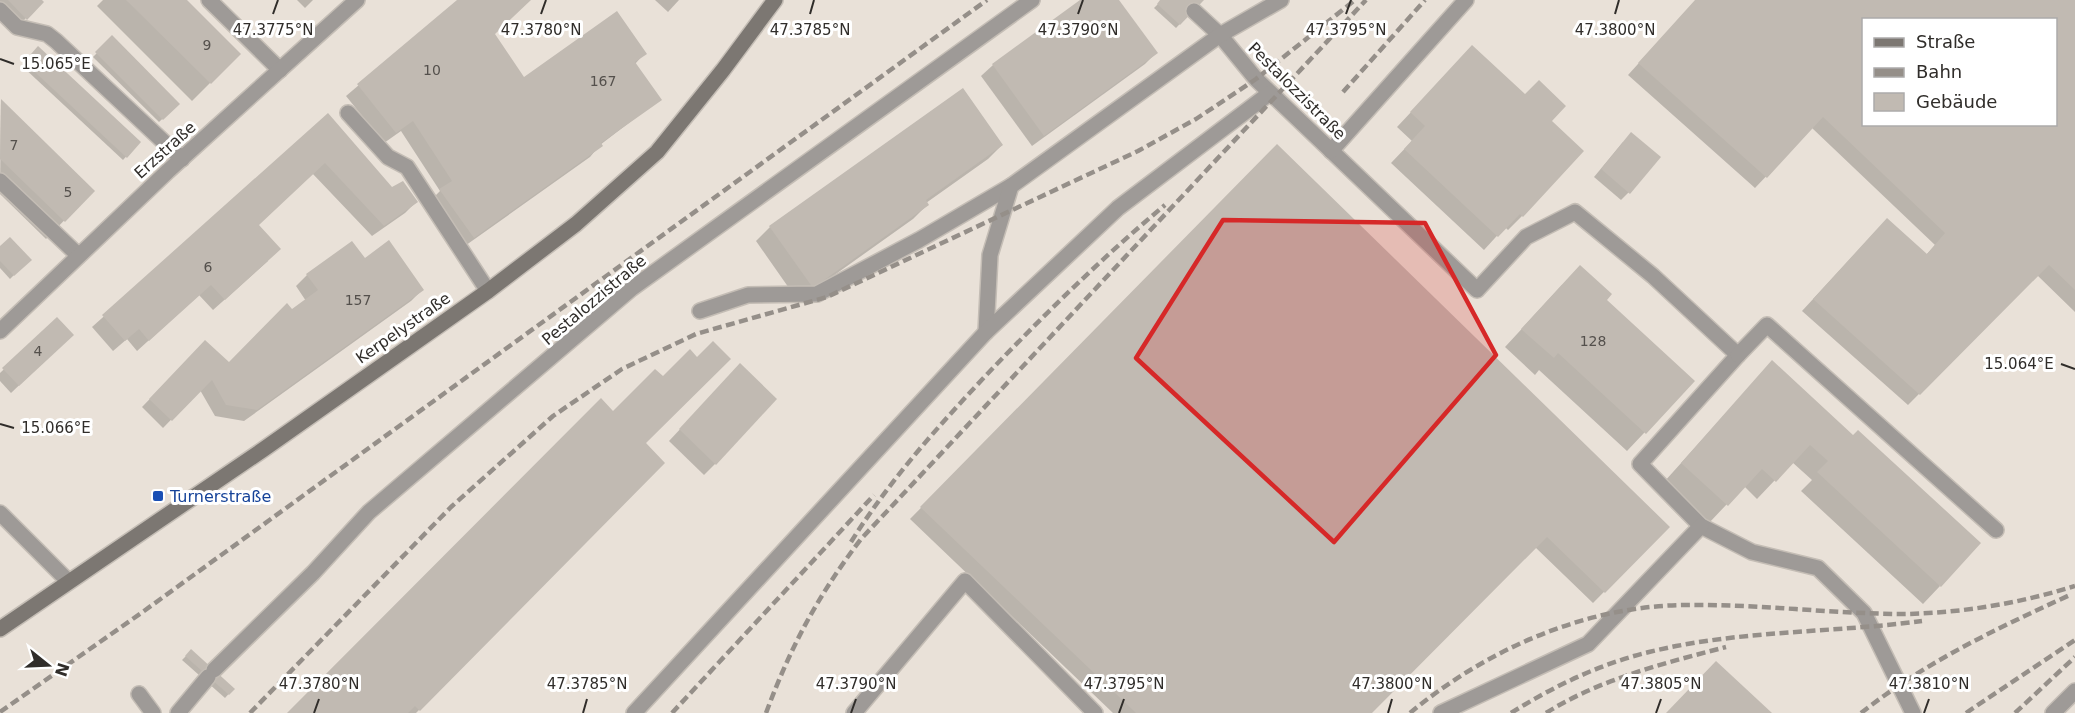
<svg xmlns="http://www.w3.org/2000/svg" width="2075" height="713" viewBox="0 0 2075 713" font-family="'DejaVu Sans',sans-serif">
<style>
.shadow{fill:#0003;fill-rule:evenodd}
.building{fill:#c1bab2;fill-rule:evenodd}
.lines{fill:none;stroke-linecap:round;stroke-linejoin:round}
.service-casing{stroke:#c4bdb5;stroke-width:18}
.minor-casing{stroke:#c4bdb5;stroke-width:18}
.secondary-casing{stroke:#c4bdb5;stroke-width:18}
.service{stroke:#9e9a97;stroke-width:15}
.minor{stroke:#9e9a97;stroke-width:15}
.secondary{stroke:#7c7772;stroke-width:15}
.rail{stroke:#958f89;stroke-width:4.5;stroke-dasharray:9 4.5;stroke-linecap:butt}
.marked{fill:#d62828;fill-opacity:0.2;stroke:#d62828;stroke-width:4.5;stroke-linejoin:round}
.ticks{fill:none;stroke:#302d2a;stroke-width:2}
.transit-dot{fill:#1a4fb4;stroke:#fff;stroke-width:2}
.labels{text-anchor:middle;dominant-baseline:central;stroke-width:6;stroke-linejoin:round;paint-order:stroke}
.number-label{font-size:14px;fill:#54504c}
.street-label{font-size:16px;fill:#302d2a;stroke:#fff}
.transit-label{font-size:16px;fill:#164399;stroke:#fff;text-anchor:start}
.ticks-label{font-size:15px;text-anchor:middle;fill:#302d2a;stroke:#fff;stroke-width:6;stroke-linejoin:round;paint-order:stroke}
</style>
<rect width="100%" height="100%" fill="#e9e1d8"/>
<g class="shadow">
<path d="M0 0H40L42 2 18 26 0 7Z"/>
<path d="M103 0H185L239 54 192 101 97 6Z"/>
<path d="M297 0H313L305 8Z"/>
<path d="M459 0H529L493 34 524 79 645 53 635 64 660 99 600 145 590 157 462 248 429 202 440 191 401 131 384 143 346 96Z"/>
<path d="M655 0H679L668 12Z"/>
<path d="M1082 0H1117L1156 53 1145 64 1032 146 981 76 993 65Z"/>
<path d="M1162 0H1202L1176 28 1154 8Z"/>
<path d="M1696 0H2075V312L2037 275 1908 405 1802 311 1876 231 1926 255 1935 245 1812 128 1755 188 1628 75ZM1864 20H2056V124H1864Z"/>
<path d="M112 38 178 104 159 122 93 57Z"/>
<path d="M38 48 139 142 123 160 22 66Z"/>
<path d="M1459 61 1525 96 1550 122 1522 216 1508 230 1505 227 1484 250 1391 163 1412 141 1397 127Z"/>
<path d="M963 90 1002 145 988 159 926 203 927 205 913 219 798 301 756 241 770 227Z"/>
<path d="M1 101 93 191 46 239 0 194Z"/>
<path d="M328 116 391 189 416 202 405 213 372 236 312 173 257 225 268 261 213 310 199 295 137 351 127 339 113 351 92 327Z"/>
<path d="M1623 142 1629 192 1621 200 1594 177Z"/>
<path d="M1277 147 1668 527 1593 603 1535 547 1370 713H1113L910 519Z"/>
<path d="M0 248 29 260 10 279 0 268Z"/>
<path d="M364 260 422 290 411 301 244 421 215 416 200 390 163 428 142 407 205 342 229 364 306 301 296 286 307 275Z"/>
<path d="M1562 285 1605 300 1693 381 1627 451 1539 370 1535 375 1505 347Z"/>
<path d="M57 319 72 335 11 393 0 381V373Z"/>
<path d="M1772 362 1853 437 1940 586 1923 604 1801 491 1812 480 1792 462 1757 499 1744 486 1709 523 1664 482Z"/>
<path d="M729 377 715 464 704 475 669 441Z"/>
<path d="M613 413 663 463 416 713H289Z"/>
<path d="M191 651 233 689 225 698 182 660Z"/>
</g>
<g class="building">
<path d="M8 0H42L44 2 27 20Z"/>
<path d="M126 0H187L241 54 211 84Z"/>
<path d="M457 0H531L495 34 524 77 617 11 647 54 635 62 662 100 601 143 603 146 474 238 439 189 452 181 413 121 396 133 357 84Z"/>
<path d="M1080 0H1119L1158 53 1044 136 992 64Z"/>
<path d="M1160 0H1204L1180 25 1157 4Z"/>
<path d="M1695 0H2075V290L2049 265 1920 395 1813 299 1887 218 1927 254 1945 233 1823 117 1767 178 1638 63ZM1864 20H2056V124H1864Z"/>
<path d="M112 35 180 104 163 120 95 52Z"/>
<path d="M1472 45 1525 94 1539 80 1566 106 1552 121 1584 151 1523 217 1520 214 1498 237 1404 149 1425 126 1410 112Z"/>
<path d="M38 46 141 142 127 158 24 62Z"/>
<path d="M963 88 1003 145 926 200 929 205 813 288 769 226Z"/>
<path d="M1 99 95 191 65 222 0 159Z"/>
<path d="M328 113 392 187 403 181 418 202 384 226 325 163 259 225 281 249 225 300 211 285 149 341 139 329 125 341 102 315Z"/>
<path d="M1631 132 1661 157 1630 194 1601 169Z"/>
<path d="M1277 144 1670 527 1605 593 1547 537 1372 713H1136L920 507Z"/>
<path d="M10 237 32 260 14 276 0 261V246Z"/>
<path d="M389 240 424 290 257 410 226 405 212 380 172 421 149 399 205 340 229 362 287 303 292 309 318 290 306 274 352 241 365 258Z"/>
<path d="M1580 265 1612 294 1607 300 1695 381 1646 434 1558 353 1554 358 1521 329Z"/>
<path d="M57 317 74 335 19 386 2 368Z"/>
<path d="M713 341 731 359 646 443 665 463 420 711 415 706 408 713H287L601 398 613 411 655 369 663 376 690 349 697 357Z"/>
<path d="M1772 360 1853 435 1858 430 1981 543 1941 587 1817 472 1828 461 1810 445 1776 482 1762 469 1728 506 1681 463Z"/>
<path d="M740 363 777 399 716 465 679 429Z"/>
<path d="M191 649 235 689 229 695 185 656Z"/>
<path d="M1716 661 1772 713H1666Z"/>
</g>
<g class="lines">
<defs>
<g id="service">
<path d="M209 0 280 70"/>
<path d="M0 10 17 27 47 34 56 41 182 159"/>
<path d="M1194 11 1220 35 1256 79 1477 290 1526 237 1575 212 1653 276 1738 355 1640 464 1701 526 1752 552 1818 568 1864 613 1913 713"/>
<path d="M348 113 388 157 407 167 488 291"/>
<path d="M1331 151 1466 0"/>
<path d="M0 181 78 255"/>
<path d="M700 311 748 295 817 294 919 240 1011 186"/>
<path d="M986 332 990 255 1011 186 1220 35 1281 0"/>
<path d="M1738 355 1767 325 1996 530"/>
<path d="M214 670 313 573 369 512 631 289 1032 0"/>
<path d="M139 694 153 713"/>
<path d="M178 713 208 677"/>
<path d="M634 713 986 332 1118 208 1270 93"/>
<path d="M854 713 965 581 1095 713"/>
<path d="M1441 713 1588 644 1701 526"/>
<path d="M2053 713 2075 691"/>
</g>
<g id="minor">
<path d="M0 331 168 171 357 0"/>
<path d="M0 513 68 581"/>
</g>
<path id="secondary" d="M0 629 264 449 488 291 576 224 657 152 723 70 775 0"/>
</defs>
<use href="#service" class="service-casing"/>
<use href="#minor" class="minor-casing"/>
<use href="#secondary" class="secondary-casing"/>
<use href="#service" class="service"/>
<use href="#minor" class="minor"/>
<use href="#secondary" class="secondary"/>
<g class="rail">
<path d="M1343 92 1425 0"/>
<path d="M851 542C891 478 941 423 993 368 1048 311 1104 256 1165 205"/>
<path d="M0 712 144 611 987 0"/>
<path d="M250 713 451 507 553 416 622 369 696 334 827 297 1138 151 1196 119 1256 79 1355 0"/>
<path d="M672 713 874 495"/>
<path d="M766 713C791 646 817 597 861 539L1366 0"/>
<path d="M1410 713C1487 649 1587 605 1688 605 1760 604 1833 614 1905 614 1962 613 2021 603 2075 586"/>
<path d="M1511 713C1554 686 1600 664 1649 652 1738 630 1832 633 1922 621"/>
<path d="M1546 713C1600 679 1665 663 1726 647"/>
<path d="M1861 713C1927 661 1996 629 2072 594"/>
<path d="M1966 713 2075 640"/>
<path d="M2015 713 2075 657"/>
</g>
</g>
<path class="marked" d="M1223 220 1425 223 1496 355 1334 542 1136 358Z"/>
<path class="ticks" d="M273 14 278 0M541 14 546 0M810 14 814 0M1078 14 1083 0M1346 14 1351 0M1615 14 1619 0M0 59 14 64M2061 364 2075 369M0 424 14 428M314 713 319 699M583 713 587 699M851 713 856 699M1119 713 1124 699M1388 713 1392 699M1656 713 1661 699M1924 713 1929 699"/>
<rect class="transit-dot" x="152" y="490" width="12" height="12" rx="3"/>
<g class="labels">
<g class="number-label">
<text x="207" y="45">9</text>
<text x="432" y="70">10</text>
<text x="603" y="81">167</text>
<text x="14" y="145">7</text>
<text x="68" y="192">5</text>
<text x="208" y="267">6</text>
<text x="358" y="300">157</text>
<text x="1593" y="341">128</text>
<text x="38" y="351">4</text>
</g>
<g class="street-label">
<text transform="translate(1297 91) rotate(45)">Pestalozzistraße</text>
<text transform="translate(165 150) rotate(-42)">Erzstraße</text>
<text transform="translate(594 300) rotate(-40)">Pestalozzistraße</text>
<text transform="translate(403 328) rotate(-35)">Kerpelystraße</text>
</g>
<g class="transit-label">
<text x="170" y="496">Turnerstraße</text>
</g>
</g>
<g class="ticks-label">
<text x="273" y="35">47.3775°N</text>
<text x="541" y="35">47.3780°N</text>
<text x="810" y="35">47.3785°N</text>
<text x="1078" y="35">47.3790°N</text>
<text x="1346" y="35">47.3795°N</text>
<text x="1615" y="35">47.3800°N</text>
<text x="56" y="69">15.065°E</text>
<text x="2019" y="369">15.064°E</text>
<text x="56" y="433">15.066°E</text>
<text x="319" y="689">47.3780°N</text>
<text x="587" y="689">47.3785°N</text>
<text x="856" y="689">47.3790°N</text>
<text x="1124" y="689">47.3795°N</text>
<text x="1392" y="689">47.3800°N</text>
<text x="1661" y="689">47.3805°N</text>
<text x="1929" y="689">47.3810°N</text>
</g>
<rect x="1862" y="18" width="195" height="108" fill="#ffffff" stroke="#acabaa" stroke-width="1.5"/>
<rect x="1874" y="38" width="30" height="9" fill="#7c7772" stroke="#acabaa" stroke-width="1.5"/>
<text x="1916" y="48" font-size="18" fill="#302d2a">Straße</text>
<rect x="1874" y="68" width="30" height="9" fill="#958f89" stroke="#acabaa" stroke-width="1.5"/>
<text x="1916" y="78" font-size="18" fill="#302d2a">Bahn</text>
<rect x="1874" y="93" width="30" height="18" fill="#c1bab2" stroke="#acabaa" stroke-width="1.5"/>
<text x="1916" y="108" font-size="18" fill="#302d2a">Gebäude</text>
<g transform="translate(48 665) rotate(108)" stroke="#ffffff" stroke-width="4.5" paint-order="stroke">
<path d="M0-4.5L10 22L0 15L-10 22Z" fill="#302d2a"/>
<text y="-9" font-size="16" font-weight="bold" text-anchor="middle" fill="#302d2a">N</text>
</g>
</svg>
